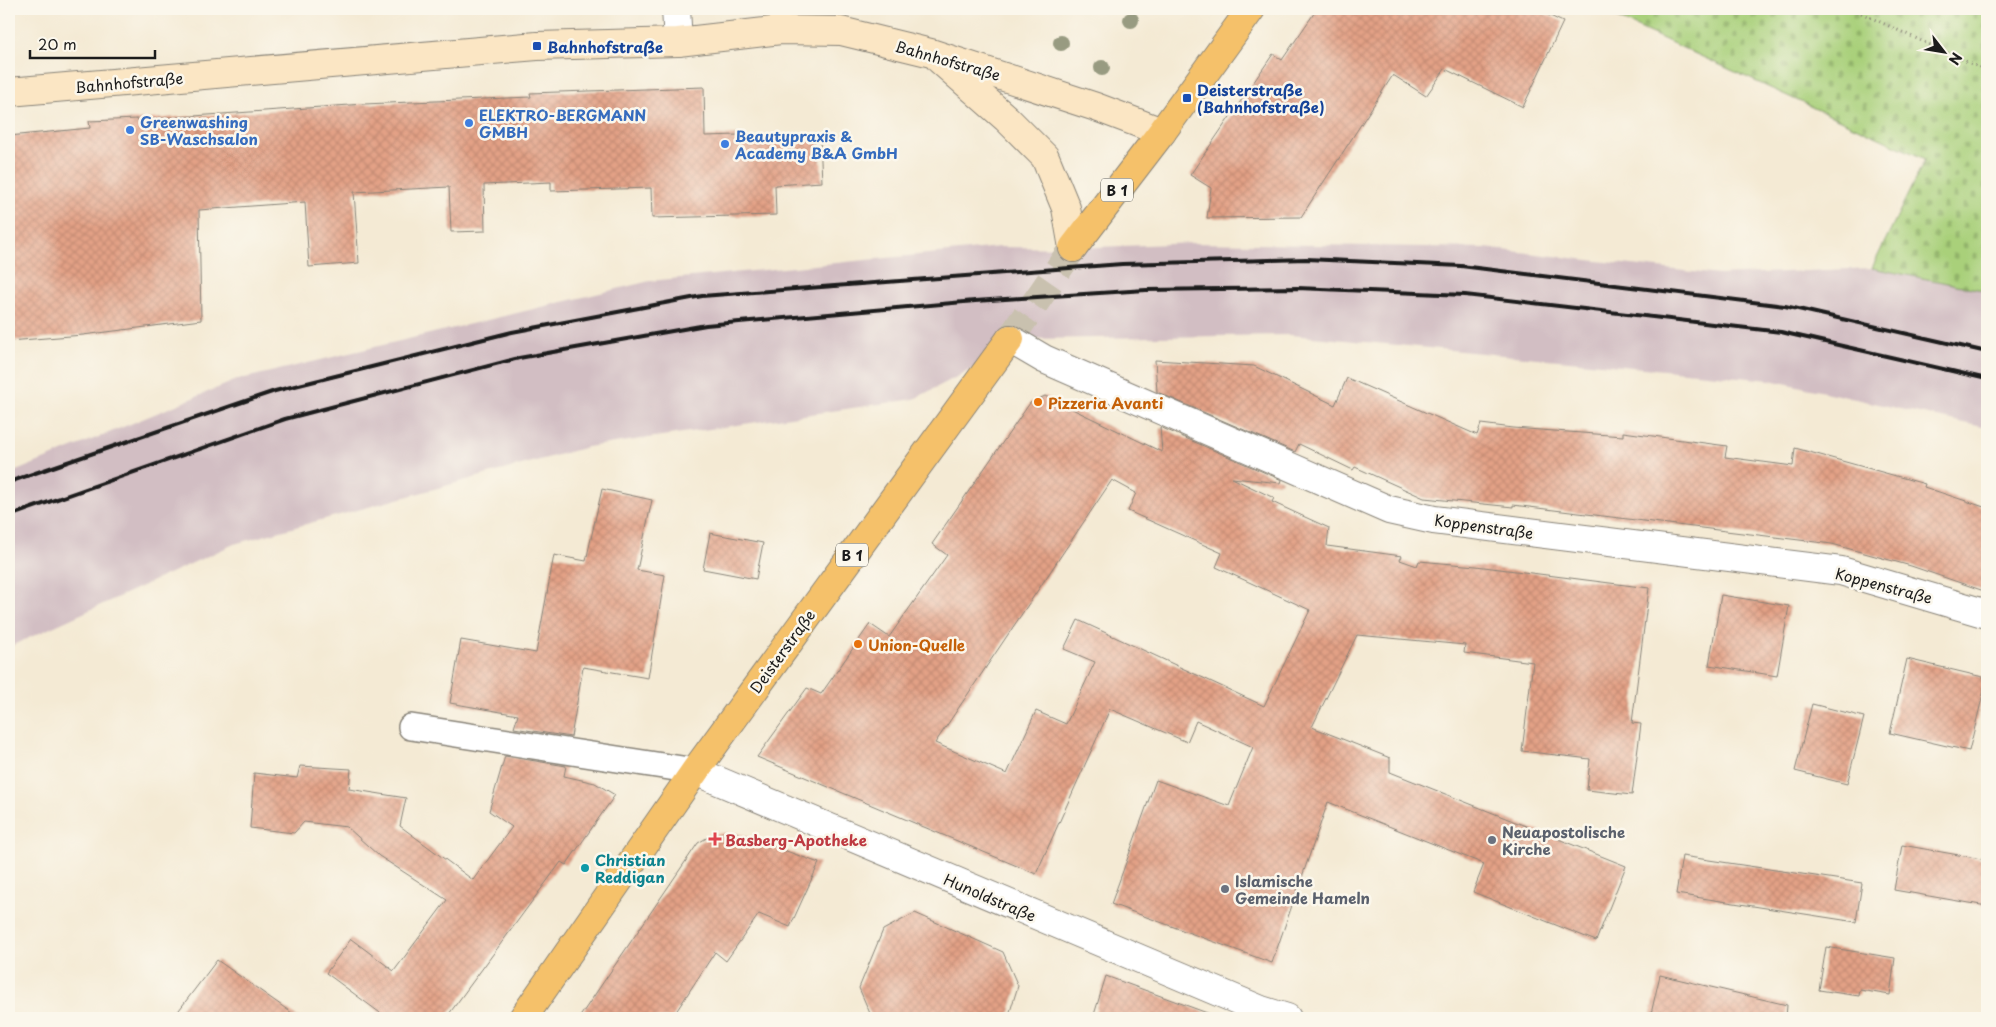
<svg xmlns="http://www.w3.org/2000/svg" width="1996" height="1027" viewBox="0 0 1996 1027" font-family="'Playpen Sans',sans-serif">
<style>
.railway{fill:#d2bec3}
.cemetery{fill:url(#cemetery-stones);stroke:#62764b}
.building{fill:url(#building-cross-hatch);fill-rule:evenodd}
.lines{fill:none;stroke-linecap:round;stroke-linejoin:round}
.primary-tunnel{stroke:#c9c1af;stroke-width:28;stroke-dasharray:28 14;stroke-linecap:butt}
.lane-casing{stroke:#888378;stroke-width:28}
.street-casing{stroke:#888378;stroke-width:30}
.secondary-casing{stroke:#888378;stroke-width:30}
.primary-casing{stroke:#888378;stroke-width:30}
.path{stroke:#888378;stroke-width:3;stroke-dasharray:1 4;stroke-linecap:butt}
.lane{stroke:#fff;stroke-width:25}
.street{stroke:#fff;stroke-width:28}
.secondary{stroke:#fbe6c4;stroke-width:28}
.primary{stroke:#f5c16b;stroke-width:28}
.rail{stroke:#1c1c1c;stroke-width:4}
.tree{fill:#989b81}
.transit-dot{fill:#1a4fb4;stroke:#fbf7ec;stroke-width:2}
.shop-dot{fill:#3f7fe0;stroke:#fbf7ec;stroke-width:2}
.food-dot{fill:#e8710a;stroke:#fbf7ec;stroke-width:2}
.health-dot{fill:#e0444e;stroke:#fbf7ec;stroke-width:2}
.worship-dot{fill:#6b7280;stroke:#fbf7ec;stroke-width:2}
.culture-dot{fill:#0f9aa8;stroke:#fbf7ec;stroke-width:2}
.labels{text-anchor:middle;dominant-baseline:central;stroke-width:5;stroke-linejoin:round;paint-order:stroke}
.shield{fill:#fbf7ec;stroke:#5f5e5a;stroke-width:1}
.shield-label{font-size:14px;font-weight:bold;fill:#1c1c1c}
.transit-label{font-size:15px;font-weight:bold;fill:#164399;stroke:#fbf7ec;text-anchor:start}
.street-label{font-size:15px;fill:#1c1c1c;stroke:#fbf7ec}
.shop-label{font-size:15px;font-weight:bold;fill:#366cbe;stroke:#fbf7ec;text-anchor:start}
.food-label{font-size:15px;font-weight:bold;fill:#c56008;stroke:#fbf7ec;text-anchor:start}
.worship-label{font-size:15px;font-weight:bold;fill:#5b616d;stroke:#fbf7ec;text-anchor:start}
.health-label{font-size:15px;font-weight:bold;fill:#be3a42;stroke:#fbf7ec;text-anchor:start}
.culture-label{font-size:15px;font-weight:bold;fill:#0d838f;stroke:#fbf7ec;text-anchor:start}
</style>
<defs>
<pattern id="cemetery-stones" width="16" height="16" patternUnits="userSpaceOnUse" patternTransform="scale(1.25)"><rect width="16" height="16" fill="#a9d07a"/><path d="M2 7V4a2 2 0 0 1 4 0v3zM10 15v-3a2 2 0 0 1 4 0v3z" fill="#91b269"/></pattern>
<pattern id="building-cross-hatch" width="8" height="8" patternUnits="userSpaceOnUse" patternTransform="scale(1.25)"><rect width="8" height="8" fill="#e3a186"/><path d="M0 0l8 8M0 8l8-8" fill="none" stroke="#c28a73"/></pattern>
</defs>
<rect width="100%" height="100%" fill="#fbf7ec"/>
<filter id="ink" filterUnits="userSpaceOnUse"><feTurbulence type="fractalNoise" baseFrequency=".02" numOctaves="2"/><feDisplacementMap in="SourceGraphic" scale="10" xChannelSelector="R" yChannelSelector="G"/><feConvolveMatrix kernelMatrix="1 2 1 2 8 2 1 2 1" color-interpolation-filters="sRGB"/></filter>
<filter id="wash" filterUnits="userSpaceOnUse"><feTurbulence type="fractalNoise" baseFrequency=".0096" numOctaves="4" result="noise"/><feDisplacementMap in="SourceGraphic" scale="20" xChannelSelector="R" yChannelSelector="G"/><feGaussianBlur stdDeviation="1.12" result="paint"/><feColorMatrix in="noise" values="0 0 0 0 0 0 0 0 0 0 0 0 0 0 0 0 0 1.4 0 .05"/><feComposite in="paint" operator="in"/></filter>
<g filter="url(#wash)">
<rect width="100%" height="100%" fill="#f4ead4"/>
<path class="railway" d="M1194 243 1485 248 1719 275 1872 268 1987 291V428L1770 380 1291 335 1030 339 914 399 587 447 234 544 9 647V474L237 380 650 281 1000 247 1073 248Z"/>
<path class="cemetery" d="M1598 9H1987V291L1872 268 1925 159Z"/>
<g id="blocks">
<g class="building">
<path d="M1317 9H1535L1563 22 1523 107 1445 69 1426 96 1393 75 1301 217 1207 218 1211 188 1190 175 1273 54 1282 60Z"/>
<path d="M704 87 705 136 739 135V143L820 139 822 182 775 185 776 215 652 218 651 188 551 191V182L484 185 485 231 451 232 449 187 354 192 359 263 309 267 305 202 199 210 201 320 83 335 9 341V136L90 128 89 121 137 119V120L364 104 531 97 530 93Z"/>
<path d="M1155 360 1254 366 1335 405 1347 378 1477 435 1481 424 1513 428 1623 436V432L1727 446 1725 457 1793 466 1795 448 1925 484 1924 487 1987 508V592L1911 566 1832 544 1513 505V507L1424 498 1355 467 1353 470 1299 444 1295 452 1157 392Z"/>
<path d="M1045 396 1162 452 1160 427 1282 480 1281 483 1232 478 1274 498 1272 502 1329 528 1327 546 1402 556 1400 560 1417 566 1419 561 1476 566 1649 588 1632 723 1641 724 1632 795 1587 790 1590 759 1522 751 1533 662 1464 653 1465 645 1357 635 1312 727 1390 758V772L1626 866 1596 941 1473 892 1484 864 1328 802 1272 963 1111 904 1156 780 1229 806 1253 747 1196 721 1187 742 1110 709 1036 874 757 757 807 688 821 694 870 624 889 637 947 555 932 544 1030 403ZM1112 480 1136 493 1128 511 1222 553 1216 567 1310 610 1264 706 1078 620 1064 649 1095 662 1066 724 1036 711 1007 774 935 743Z"/>
<path d="M602 489 652 500 637 570 665 575 648 678 583 667 571 737 514 728 518 715 450 703 461 640 536 653 554 555 586 561Z"/>
<path d="M710 533 763 543 756 579 703 569Z"/>
<path d="M1721 595 1789 606 1777 676 1709 665Z"/>
<path d="M1907 659 1987 678 1969 751 1890 733Z"/>
<path d="M1812 704 1864 717 1847 784 1795 771Z"/>
<path d="M505 756 566 766 564 776 595 783 615 795 566 865 561 862 446 1018H387L326 973 351 939 394 971 447 900 379 856 347 827 304 822 294 833 250 828 254 773 297 778 300 766 351 769 349 789 406 798 400 826 473 880 512 827 489 811Z"/>
<path d="M722 833H737L819 863 790 927 759 914 726 961 715 952 672 1018H579L698 843 710 836Z"/>
<path d="M1902 845 1987 860V906L1894 890Z"/>
<path d="M1682 856 1862 883 1856 922 1676 894Z"/>
<path d="M915 913 1003 952 1018 986 1008 1018H872L859 988 883 930Z"/>
<path d="M1826 947 1895 958 1890 995 1860 990 1859 996 1819 990Z"/>
<path d="M217 960 299 1018H173Z"/>
<path d="M1660 975 1787 1005 1786 1018H1650Z"/>
<path d="M1106 976 1210 1014 1209 1018H1093Z"/>
</g>
</g>
</g>
<g filter="url(#ink)">
<use href="#blocks" fill-opacity="0" stroke="#888378" stroke-width="1"/>
<g class="lines">
<path class="primary-tunnel" d="M1010 339 1073 248"/>
<defs>
<path id="lane" d="M411 727 695 771"/>
<g id="street">
<path d="M676 9 678 42"/>
<path d="M1010 339 1044 359 1389 510 1434 520 1841 571 1987 614"/>
<path d="M695 771 1261 1010 1287 1018"/>
</g>
<g id="secondary">
<path d="M940 60 1007 119 1045 157 1066 208 1073 248"/>
<path d="M9 92 537 46 678 42 781 30 841 31 931 53 1096 107 1162 132"/>
</g>
<g id="primary">
<path d="M1073 248 1162 132 1251 9"/>
<path d="M523 1018 695 771 1010 339"/>
</g>
</defs>
<use href="#lane" class="lane-casing"/>
<use href="#street" class="street-casing"/>
<use href="#secondary" class="secondary-casing"/>
<use href="#primary" class="primary-casing"/>
<path class="path" d="M1852 9 1987 71"/>
<use href="#lane" class="lane"/>
<use href="#street" class="street"/>
<use href="#secondary" class="secondary"/>
<use href="#primary" class="primary"/>
<g class="rail">
<path d="M9 482 275 391 512 332 702 296 1122 264 1306 259 1461 266 1785 306 1987 352"/>
<path d="M9 516 285 419 519 358 706 325 975 301 1146 290 1297 288 1465 295 1781 332 1987 379"/>
</g>
</g>
<g class="tree">
<circle cx="1131" cy="20" r="8"/>
<circle cx="1061" cy="43" r="8"/>
<circle cx="1102" cy="68" r="8"/>
</g>
</g>
<g class="transit-dot">
<rect x="532" y="41" width="10" height="10" rx="2.5"/>
<rect x="1182" y="93" width="10" height="10" rx="2.5"/>
</g>
<g class="shop-dot">
<circle cx="469" cy="123" r="5"/>
<circle cx="130" cy="130" r="5"/>
<circle cx="725" cy="144" r="5"/>
</g>
<g class="food-dot">
<circle cx="1038" cy="402" r="5"/>
<circle cx="858" cy="644" r="5"/>
</g>
<path class="health-dot" d="M712.5 831.5h5v5h5v5h-5v5h-5v-5h-5v-5h5z"/>
<g class="worship-dot">
<circle cx="1492" cy="840" r="5"/>
<circle cx="1225" cy="889" r="5"/>
</g>
<circle class="culture-dot" cx="585" cy="868" r="5"/>
<g class="labels">
<g class="shield">
<rect x="1101" y="178.5" width="32" height="23" rx="4"/>
<rect x="836" y="543.5" width="32" height="23" rx="4"/>
</g>
<g class="shield-label">
<text x="1117" y="190">B 1</text>
<text x="852" y="555">B 1</text>
</g>
<g class="transit-label">
<text x="547" y="46">Bahnhofstraße</text>
<text x="1197" y="89">Deisterstraße<tspan x="1197" dy="17">(Bahnhofstraße)</tspan></text>
</g>
<g class="street-label">
<text transform="translate(948 60) rotate(16)">Bahnhofstraße</text>
<text transform="translate(129 82) rotate(-5)">Bahnhofstraße</text>
<text transform="translate(1484 526) rotate(8)">Koppenstraße</text>
<text transform="translate(1884 585) rotate(15)">Koppenstraße</text>
<text transform="translate(782 651) rotate(-54)">Deisterstraße</text>
<text transform="translate(990 897) rotate(23)">Hunoldstraße</text>
</g>
<g class="shop-label">
<text x="479" y="114">ELEKTRO-BERGMANN<tspan x="479" dy="17">GMBH</tspan></text>
<text x="140" y="121">Greenwashing<tspan x="140" dy="17">SB-Waschsalon</tspan></text>
<text x="735" y="135">Beautypraxis &amp;<tspan x="735" dy="17">Academy B&amp;A GmbH</tspan></text>
</g>
<g class="food-label">
<text x="1048" y="402">Pizzeria Avanti</text>
<text x="868" y="644">Union-Quelle</text>
</g>
<g class="worship-label">
<text x="1502" y="831">Neuapostolische<tspan x="1502" dy="17">Kirche</tspan></text>
<text x="1235" y="880">Islamische<tspan x="1235" dy="17">Gemeinde Hameln</tspan></text>
</g>
<g class="health-label">
<text x="725" y="839">Basberg-Apotheke</text>
</g>
<g class="culture-label">
<text x="595" y="859">Christian<tspan x="595" dy="17">Reddigan</tspan></text>
</g>
</g>
<rect width="1996" height="1027" fill="none" stroke="#fbf7ec" stroke-width="30"/>
<g transform="translate(1944 52) rotate(121)" stroke="#fbf7ec" stroke-width="4" paint-order="stroke">
<path d="M0-4L9 19L0 12L-9 19Z" fill="#1c1c1c"/>
<text y="-8" font-size="14" font-weight="bold" text-anchor="middle" fill="#1c1c1c">N</text>
</g>
<path d="M30 50v8h125v-8" fill="none" stroke="#1c1c1c" stroke-width="2.5"/>
<text x="38" y="50" font-size="15" fill="#1c1c1c" stroke="#fbf7ec" stroke-width="4" paint-order="stroke">20 m</text>
</svg>
